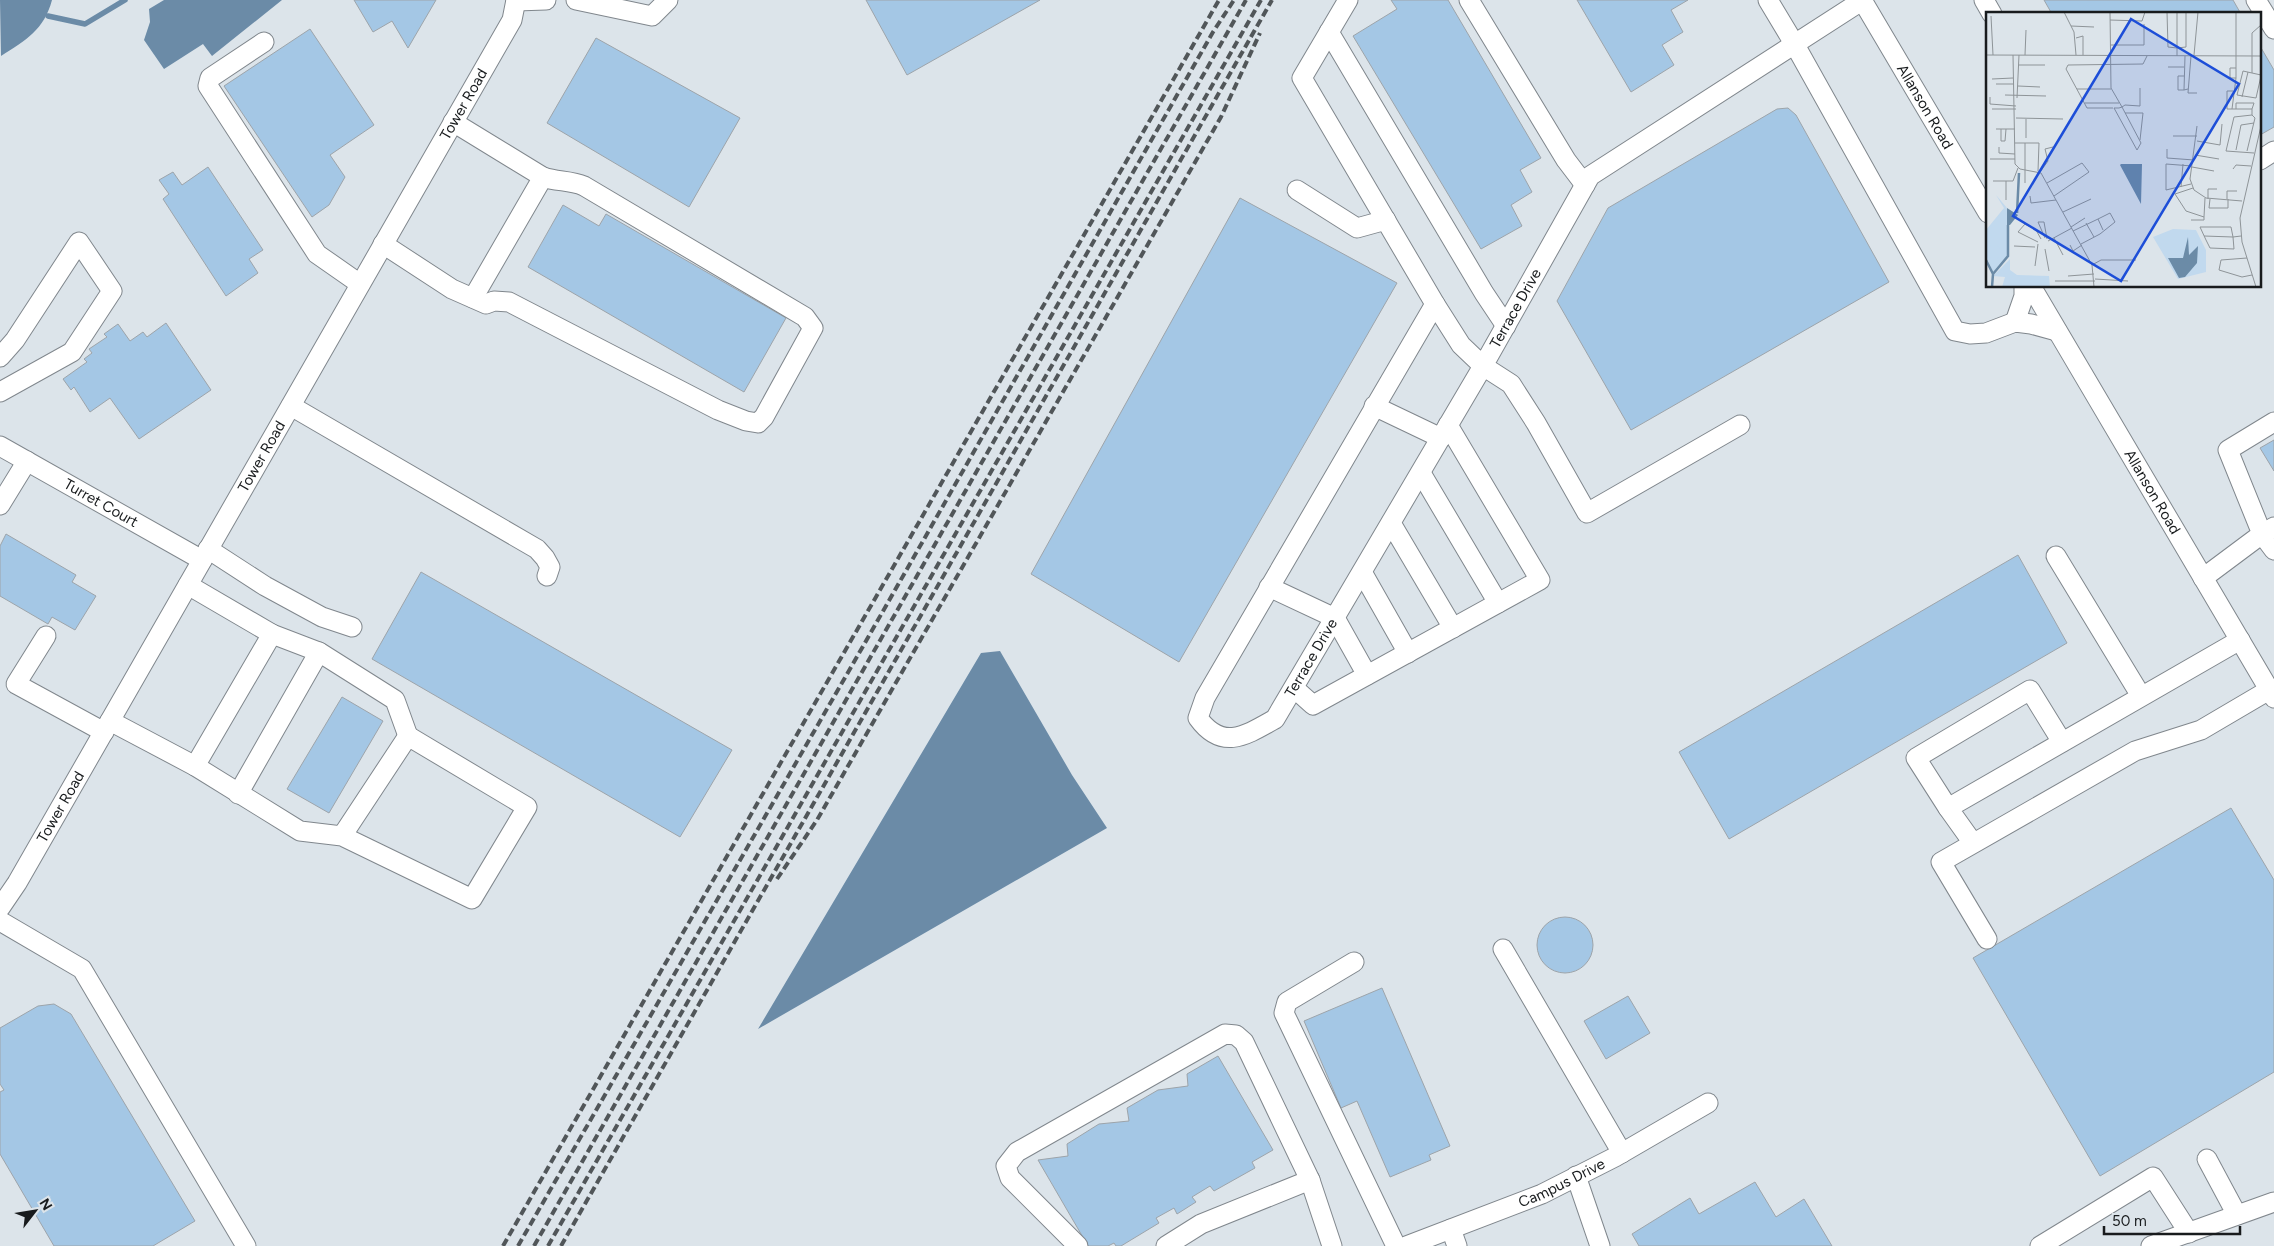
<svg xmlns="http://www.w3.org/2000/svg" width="2274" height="1246" viewBox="0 0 2274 1246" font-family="Figtree,sans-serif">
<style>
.water{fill:#6b8ba7}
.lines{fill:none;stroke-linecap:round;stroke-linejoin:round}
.stream{stroke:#6b8ba7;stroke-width:5.5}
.building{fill:#a4c7e5;stroke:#9da4aa}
.minor-casing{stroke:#80878d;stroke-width:21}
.minor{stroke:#fff;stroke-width:19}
.rail{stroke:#515659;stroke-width:4;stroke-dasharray:8 4;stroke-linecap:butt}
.labels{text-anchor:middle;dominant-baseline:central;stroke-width:4;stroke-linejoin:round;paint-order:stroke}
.street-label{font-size:15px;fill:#181b1d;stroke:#dce4ea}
.inset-river{fill:none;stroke:#6b8ba7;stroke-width:2.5}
.inset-road{fill:none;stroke:#8e9498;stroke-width:1}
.view{fill:#1d4ed8;fill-opacity:0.15;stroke:#1d4ed8;stroke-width:2.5}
.inset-edge{fill:none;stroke:#181b1d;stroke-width:2.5}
</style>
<rect width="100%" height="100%" fill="#dce4ea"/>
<g class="water">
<path d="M0 0H52C44 30 26 40 1 56Z"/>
<path d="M164 0H282L212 56 203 44 164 69 144 40 150 22 149 9Z"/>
<path d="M1000 651 1072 775 1107 828 758 1029 981 653Z"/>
</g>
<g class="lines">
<path class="stream" d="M48 16 85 24 125 0"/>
</g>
<g class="building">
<path d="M354 0H436L408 48 392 21 373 32Z"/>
<path d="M866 0H1040L907 75Z"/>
<path d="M1391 0H1448L1541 158 1520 170 1532 192 1511 205 1522 226 1481 249 1353 36 1397 9Z"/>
<path d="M1577 0H1688L1671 10 1683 32 1662 45 1674 65 1631 92Z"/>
<path d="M2044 0H2233L2241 14H2052Z"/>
<path d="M310 29 374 125 330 155 345 177 329 205 312 217 224 86Z"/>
<path d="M596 38 740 118 689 207 547 123Z"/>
<path d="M2260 46 2274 70V127L2260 135Z"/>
<path d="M1788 108 1796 115 1889 282 1631 430 1557 301 1608 208 1777 109Z"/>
<path d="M208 167 263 250 249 259 258 273 226 296 163 199 169 194 159 180 173 172 182 185Z"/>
<path d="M1240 198 1397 283 1179 662 1031 574Z"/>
<path d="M563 205 599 226 606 214 786 318 744 392 528 267Z"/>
<path d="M166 323 211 390 139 439 110 398 90 412 74 387 71 390 63 379 87 362 84 359 92 353 89 349 107 337 104 334 118 324 130 341 143 332 147 337Z"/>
<path d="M2274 440V471L2260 448Z"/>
<path d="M6 534 76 575 72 582 96 596 75 630 52 617 48 624 0 596V546Z"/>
<path d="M2018 555 2067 643 1729 839 1679 752Z"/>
<path d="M421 572 732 750 680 837 372 659Z"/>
<path d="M342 697 383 721 329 813 287 789Z"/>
<path d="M2231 808 2274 880V1072L2100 1176 1973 958Z"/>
<circle cx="1565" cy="945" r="28"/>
<path d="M1382 988 1450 1146 1429 1155 1431 1160 1390 1177 1357 1101 1341 1108 1304 1021Z"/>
<path d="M1628 996 1650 1033 1606 1059 1584 1021Z"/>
<path d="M54 1004 71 1014 195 1221 153 1246H54L0 1154V1092L4 1090 0 1084V1028L38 1006Z"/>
<path d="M1218 1056 1273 1150 1252 1162 1255 1168 1214 1191 1210 1186 1192 1197 1196 1202 1177 1214 1174 1208 1156 1218 1159 1223 1121 1246H1116L1114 1243 1108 1246H1088L1038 1160 1068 1156 1067 1144 1099 1124 1129 1121 1127 1108 1158 1090 1188 1086 1187 1074Z"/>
<path d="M1755 1182 1776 1217 1804 1199 1832 1246H1639L1632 1234 1690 1198 1699 1214Z"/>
</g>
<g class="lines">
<defs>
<g id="minor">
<path d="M576 0 652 16 668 0"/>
<path d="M1348 0 1302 78 1435 304"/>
<path d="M1469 0 1566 160 1585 185"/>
<path d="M1768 0 1795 45 1955 331 1970 334 1986 333 2015 322 2031 324 2057 331"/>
<path id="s1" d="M1862 0 1988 213"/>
<path d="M1984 0 1992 14"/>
<path d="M2256 0 2274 29"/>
<path d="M516 1 546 0"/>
<path d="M1329 32 1484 293 1506 326"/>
<path d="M264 42 210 78 208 86 317 254 360 284"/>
<path d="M2260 160 2274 151"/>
<path d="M1297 190 1357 228 1386 220"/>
<path d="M383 244 452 289 486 304 494 301 509 302 718 410 746 421 758 423 764 417 813 328 805 317 584 186C570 180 557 182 543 177L453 122"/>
<path id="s2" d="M2031 286 2274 698"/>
<path d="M473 298 543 177"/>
<path d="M2015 322 2024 296V286"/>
<path d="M0 357 15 340 79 242 112 291 72 352 0 392"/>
<path d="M291 406 537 549 545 558 550 567 547 576"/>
<path d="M1374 406 1441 438"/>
<path id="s3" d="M1740 425 1587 513 1536 423 1511 384 1483 366 1461 345 1435 304 1205 698 1198 718C1222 751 1245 736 1275 719L1483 366 1590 176 1863 0"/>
<path id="s4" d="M0 446 202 560"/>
<path d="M1421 473 1498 603"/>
<path d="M0 505 27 461"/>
<path d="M1391 523 1453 628"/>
<path d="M2274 527 2262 534 2274 550"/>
<path d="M208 549 265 586 322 617 352 627"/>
<path d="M2056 556 2141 696"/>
<path d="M1362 572 1408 653"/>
<path d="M2203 578 2262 534 2228 450 2274 422"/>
<path d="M188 585 272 634 319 652 395 700 408 736"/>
<path d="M1269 587 1335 618 1367 675"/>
<path d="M46 636 16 684 104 732"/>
<path d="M1294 688 1313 705 1540 580 1448 425"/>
<path d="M110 721 195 766 300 831 342 836 472 899 527 807 408 736 342 836"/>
<path d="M195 766 272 634"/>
<path d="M238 794 319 652"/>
<path d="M1948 808 1916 758 2030 690 2062 742"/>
<path d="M1973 843 1948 808 2240 640"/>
<path id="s5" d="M0 908 17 883 512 20 516 0"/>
<path d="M0 921 82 969 246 1246"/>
<path d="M1987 939 1941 862 2135 751 2201 730 2269 690"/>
<path d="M1503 949 1622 1153"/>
<path d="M1354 962 1287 1002 1284 1013 1396 1246"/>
<path d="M2207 1159 2237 1215"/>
<path d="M1576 1176 1600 1246"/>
<path d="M1451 1229 1457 1246"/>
<path d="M1078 1246 1010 1178 1006 1166 1017 1152 1225 1034 1236 1035 1244 1042 1310 1180 1332 1246"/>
<path d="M1166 1246 1201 1224 1310 1180"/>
<path id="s6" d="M1406 1246 1542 1194 1615 1157 1708 1103"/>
<path d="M2040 1246 2153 1177 2189 1233"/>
<path d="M2151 1246 2274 1202"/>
</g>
</defs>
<use href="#minor" class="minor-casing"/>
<use href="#minor" class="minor"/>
<g class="rail">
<path d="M777 879 817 820 1221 117 1260 33"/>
<path d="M503 1246 1219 0"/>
<path d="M518 1246 858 655 1213 32 1234 0"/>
<path d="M534 1246 1246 0"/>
<path d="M548 1246 1261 0"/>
<path d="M561 1246 1272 0"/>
</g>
</g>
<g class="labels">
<g class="street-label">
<text stroke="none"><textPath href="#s5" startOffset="928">Tower Road</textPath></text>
<text stroke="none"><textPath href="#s1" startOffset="124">Allanson Road</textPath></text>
<text stroke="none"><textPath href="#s3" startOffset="1480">Terrace Drive</textPath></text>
<text stroke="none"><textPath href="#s5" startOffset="522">Tower Road</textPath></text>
<text stroke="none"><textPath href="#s2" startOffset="239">Allanson Road</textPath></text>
<text stroke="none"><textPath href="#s4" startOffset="116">Turret Court</textPath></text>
<text stroke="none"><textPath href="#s3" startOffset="1075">Terrace Drive</textPath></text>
<text stroke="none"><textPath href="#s5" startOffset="118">Tower Road</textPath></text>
<text stroke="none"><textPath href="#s6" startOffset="168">Campus Drive</textPath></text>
</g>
</g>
<g transform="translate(1986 12)">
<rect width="275" height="275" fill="#dce4ea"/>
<path d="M10 183 21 196 22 243 7 260 0 244V218L18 196Z" fill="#c1d9ee"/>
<path d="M24 247V258L31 263 63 264 64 275H16L19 265 7 264Z" fill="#c1d9ee"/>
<path d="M187 217 210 218 220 238V260L192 267 167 225Z" fill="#c1d9ee"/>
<path d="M1 240a7 7 0 1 1 14 0a7 7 0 1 1-14 0Z" fill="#c1d9ee"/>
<path d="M135 152H156L155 192 134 153ZM21 196 32 203 24 213H21ZM202 225 203 243 212 234 211 251 199 265 193 266 182 246H197Z" fill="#6b8ba7"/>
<path class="inset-river" d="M31 201 33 161M0 248 7 262 6 275M7 262 22 244V213"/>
<path class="inset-road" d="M78 0 88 20 90 43M124 0 125 76 136 95 155 131 151 138 128 96H133L136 95 139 93 154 94V76M181 0 182 35 191 36V44M191 0V36L200 35V0M5 4 7 43M124 8 156 9 159 0M85 14 108 15M90 26 97 24V43M124 33H158V12M0 43 275 44M27 43 29 152 34 157 55 161 106 253 108 275M39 43 40 18M208 43 212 0M199 44 198 78 202 77M205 44 202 81H211M33 53H59M182 55H198M250 56H244V66H250M266 61V21L275 13M275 63 257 59 251 83 270 86 275 64M6 67 27 66M10 72H28M32 74 54 75M91 77H125M198 78H192V64H198M247 79H241V97H246L250 66V0M19 83 60 84M4 85V92L30 94M256 85 262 60M31 86 33 43M99 91H133M127 96H101L80 57 82 53 157 52 161 44M6 97H30M246 97H266V103L248 105 240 139 268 141M250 97V91H268L266 97M139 101H157L154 128M30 106 77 107M211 114 204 167 208 178 220 186 256 189M10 117H29M15 117V129H19L20 117M187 124H211M40 126V107M211 129 234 133 236 112M29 131H53L52 159M13 135V141L29 142M181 137V146L208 148M250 138 255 113 268 111M261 139 269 106 266 103M209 143 233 147M4 147H29M206 155 228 159M247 157 250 153 265 154M54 160 62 149 59 137 67 135M7 169H27L32 156M39 171V131M61 171 96 151 103 160 68 184M205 172 180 178V152L206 154M195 175 197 152M207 176 189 182 200 199 218 205 219 186M44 184 45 191 70 188M222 187V177H231M224 187 223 196H242V187M241 187V179H251M20 188V169M275 195V218M77 200 105 187M205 208H218V205M100 211 108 225M85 215 99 206M87 219 112 207M218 224 247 225 248 237 224 236 220 228 214 215H245L247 225 255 224M59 226 52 210H58L61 227M68 226 77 243M62 229 86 216M52 230 32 220 39 212 50 218 55 227M95 232 114 222 129 210 124 201 112 207 117 218M84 233 87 239 96 233M28 234 49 235M59 237 63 259M261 246 235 248 233 258 256 265 266 263M106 253 115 248H150M49 254 52 232M82 264 108 262M109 267 142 269M69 269H109M270 275 256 230 254 206 275 114"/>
<path class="view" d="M145 7 253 72 135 269 27 204Z"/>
<rect width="275" height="275" class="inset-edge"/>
</g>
<g transform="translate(35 1211) rotate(59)" stroke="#dce4ea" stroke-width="4" paint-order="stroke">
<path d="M0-4L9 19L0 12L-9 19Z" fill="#181b1d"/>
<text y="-8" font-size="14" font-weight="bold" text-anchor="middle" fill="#181b1d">N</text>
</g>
<path d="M2104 1226v8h136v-8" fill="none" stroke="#181b1d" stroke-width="2.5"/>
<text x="2112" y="1226" font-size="15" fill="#181b1d" stroke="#dce4ea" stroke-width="4" paint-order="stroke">50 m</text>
</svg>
